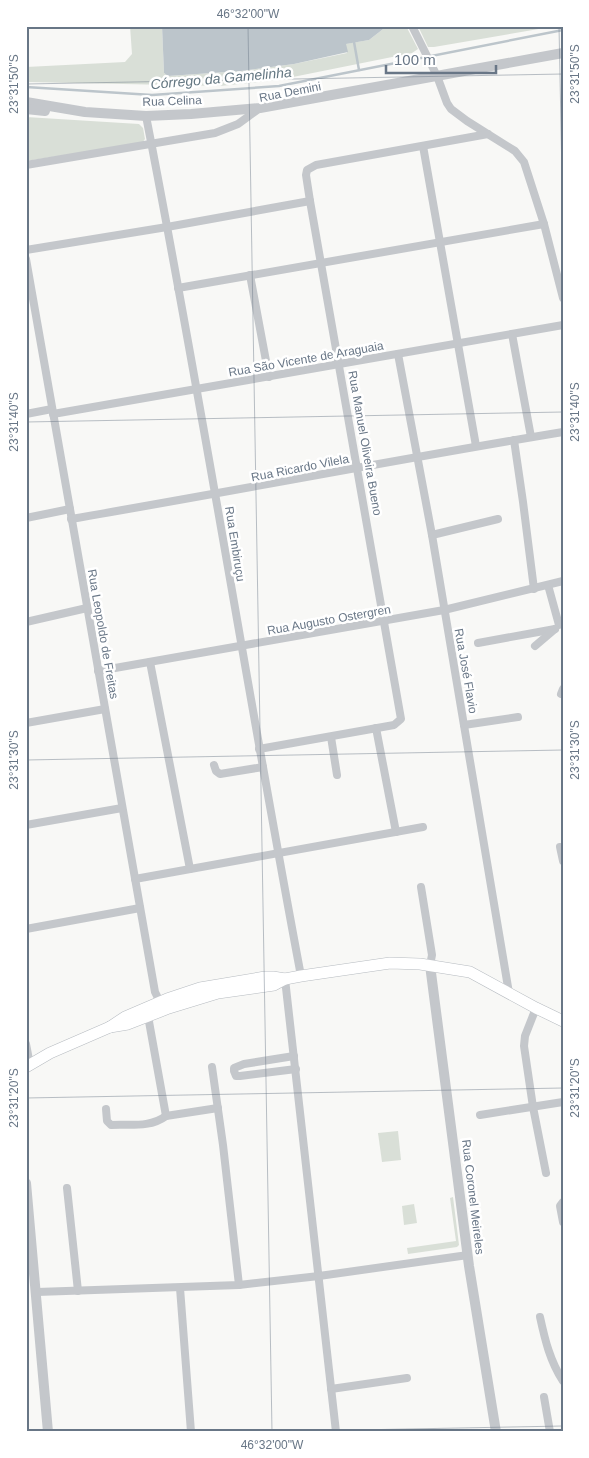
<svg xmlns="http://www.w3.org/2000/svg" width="589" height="1458" viewBox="0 0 589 1458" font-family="Arial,sans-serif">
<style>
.green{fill:#d9dfd7}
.water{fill:#bcc5cb}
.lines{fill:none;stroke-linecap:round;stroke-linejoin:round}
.stream{stroke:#bcc5cb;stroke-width:2.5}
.secondary-casing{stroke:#b6bbc0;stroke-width:12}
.minor{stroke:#c4c7cb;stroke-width:8}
.tertiary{stroke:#c4c7cb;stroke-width:10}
.secondary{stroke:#fff;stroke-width:11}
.ticks{fill:none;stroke:#687686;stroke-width:1;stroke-opacity:0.45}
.labels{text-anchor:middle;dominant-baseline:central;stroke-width:5;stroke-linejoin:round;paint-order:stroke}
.street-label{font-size:12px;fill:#687686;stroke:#fff}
.water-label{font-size:14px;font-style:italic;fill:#647782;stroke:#fff}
.neatline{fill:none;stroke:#687686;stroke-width:2}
.ticks-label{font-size:12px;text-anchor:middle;fill:#687686}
</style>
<rect width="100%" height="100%" fill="#f8f8f6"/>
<g class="green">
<path d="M130 26H162L164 73 168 76 241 71 294 64 347 53 345 44 369 40 387 26H406L418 49 412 53 278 80 220 86 26 82V67L125 62 132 54Z"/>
<path d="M418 26H556L434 47H428Z"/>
<path d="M26 117 139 124 143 128 145 139 142 143 26 161Z"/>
<path d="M398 1131 401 1160 382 1162 378 1133Z"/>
<path d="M453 1197 459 1245 457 1247 408 1254 407 1248 456 1241 450 1198Z"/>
<path d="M414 1204 417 1223 404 1225 402 1206Z"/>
</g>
<path class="water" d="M162 26H387L369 40 346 44 348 52 294 64 241 71 168 76 164 73Z"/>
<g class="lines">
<g class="stream">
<path d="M354 42 359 70"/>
<path d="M26 87 152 95 279 86 563 30"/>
</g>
<defs>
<g id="secondary">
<path d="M110 1027 128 1024 169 1008 218 993 274 985 285 979 301 976 390 963 420 964 470 972 536 1008 563 1021"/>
<path d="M26 1067 50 1053 110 1027 125 1017 167 999 200 988 265 977H273L285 979"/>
</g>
</defs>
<use href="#secondary" class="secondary-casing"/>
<g class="minor">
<path d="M412 26 437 76 447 103 451 109 467 121 515 151 524 162 544 224 563 298"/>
<path d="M146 116C202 402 247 690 301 976"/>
<path d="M423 146 476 446"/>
<path d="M26 165 215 133 238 124 260 108"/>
<path d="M26 250 167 227 310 201"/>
<path d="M26 259 155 992 162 1006"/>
<path d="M250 275 269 377"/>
<path d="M178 288 544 224"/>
<path d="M512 334 531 437"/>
<path d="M398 354 432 535 509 993"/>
<path d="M26 414 52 409"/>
<path d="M53 414 563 325"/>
<path d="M514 440 523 502 534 589"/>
<path d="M26 518 70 509"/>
<path d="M71 519C235 491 399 459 563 432"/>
<path d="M432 535 498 519"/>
<path d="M548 585 559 625"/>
<path d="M26 622 87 608"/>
<path d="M478 643 555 629"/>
<path d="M535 646 555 629"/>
<path d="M150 662 190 869"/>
<path d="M98 671 444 610 563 581"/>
<path d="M561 694 563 689"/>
<path d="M26 723 105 709"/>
<path d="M464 725 518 717"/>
<path d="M376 728 396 832"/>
<path d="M331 737 337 775"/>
<path d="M259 749 394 725 401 719 310 201 306 175 307 170 316 165 488 134"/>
<path d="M214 765 216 771 220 774 263 767"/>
<path d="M26 825 122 808"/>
<path d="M560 847 563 861"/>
<path d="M135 879 423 827"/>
<path d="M421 887 432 955 430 965"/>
<path d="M26 929 140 908"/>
<path d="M285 979 336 1432"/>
<path d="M536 1008 525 1036 524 1046 533 1107 546 1173"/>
<path d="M148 1016 166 1116"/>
<path d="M26 1044 30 1065"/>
<path d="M294 1056 244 1064 234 1068V1071L236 1076H240L296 1069"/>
<path d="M212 1067 223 1145 239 1285"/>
<path d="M106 1109 107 1121 111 1125C130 1124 150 1128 166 1116L218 1108"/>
<path d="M480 1115 563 1102"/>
<path d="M67 1188 78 1291"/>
<path d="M563 1202 560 1206 563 1222"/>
<path d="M180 1288 191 1432"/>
<path d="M37 1292 239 1285 319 1276 468 1255"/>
<path d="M540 1317C545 1340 550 1361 563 1381"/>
<path d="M331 1389 407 1378"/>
<path d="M544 1397 550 1432"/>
</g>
<g class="tertiary">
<path d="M26 102 85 112 146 116 191 114 260 108 563 53"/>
<path d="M26 109 45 111"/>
<path d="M430 965 469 1266 496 1432"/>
<path d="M26 1183 48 1432"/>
</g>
<use href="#secondary" class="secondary"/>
</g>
<path class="ticks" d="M248 26 272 1432M559 26 563 228M26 84 563 74M26 422 563 412M26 760 563 750M26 1098 563 1088M252 1432 563 1426"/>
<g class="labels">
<g class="street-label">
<text transform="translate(290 92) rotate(-11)">Rua Demini</text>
<text transform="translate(172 101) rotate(-2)">Rua Celina</text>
<text transform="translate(306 359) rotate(-10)">Rua São Vicente de Araguaia</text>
<text transform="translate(365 443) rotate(80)">Rua Manuel Oliveira Bueno</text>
<text transform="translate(300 468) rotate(-11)">Rua Ricardo Vilela</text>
<text transform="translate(235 544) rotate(81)">Rua Embiruçu</text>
<text transform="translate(329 620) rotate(-10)">Rua Augusto Ostergren</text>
<text transform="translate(103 634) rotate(80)">Rua Leopoldo de Freitas</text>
<text transform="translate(466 671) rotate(80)">Rua José Flavio</text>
<text transform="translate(473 1197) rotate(83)">Rua Coronel Meireles</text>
</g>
<g class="water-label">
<text transform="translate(221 78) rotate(-5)">Córrego da Gamelinha</text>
</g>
</g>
<rect width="589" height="1458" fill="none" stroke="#ffffff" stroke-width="55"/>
<path d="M386 65v8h110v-8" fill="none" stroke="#687686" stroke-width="2.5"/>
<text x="394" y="65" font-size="15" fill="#687686" stroke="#ffffff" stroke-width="4" paint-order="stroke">100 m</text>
<rect x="28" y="28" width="534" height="1402" class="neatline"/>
<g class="ticks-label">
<text x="248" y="18">46°32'00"W</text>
<text transform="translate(575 74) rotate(-90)" y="4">23°31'50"S</text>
<text transform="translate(14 84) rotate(-90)" y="4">23°31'50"S</text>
<text transform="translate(575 412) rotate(-90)" y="4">23°31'40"S</text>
<text transform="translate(14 422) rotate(-90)" y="4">23°31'40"S</text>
<text transform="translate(575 750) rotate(-90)" y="4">23°31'30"S</text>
<text transform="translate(14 760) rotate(-90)" y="4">23°31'30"S</text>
<text transform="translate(575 1088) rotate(-90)" y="4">23°31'20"S</text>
<text transform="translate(14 1098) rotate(-90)" y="4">23°31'20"S</text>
<text x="272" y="1449">46°32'00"W</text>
</g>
</svg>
